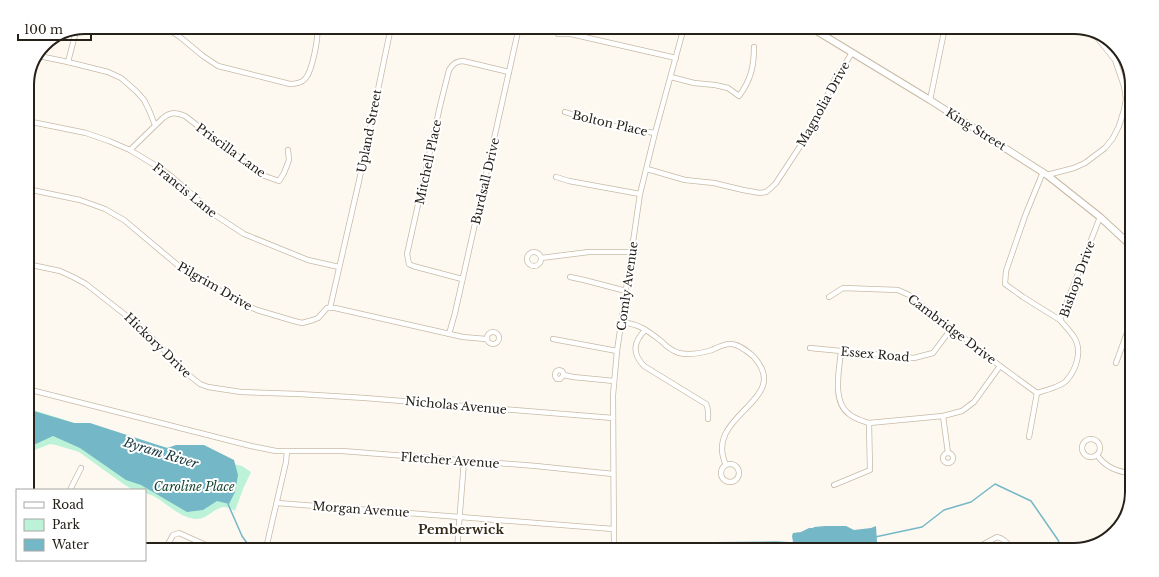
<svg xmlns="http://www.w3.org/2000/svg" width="1159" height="577" viewBox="0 0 1159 577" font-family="'Libre Baskerville',serif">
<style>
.green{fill:#bcf2d8}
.water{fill:#74b7c7}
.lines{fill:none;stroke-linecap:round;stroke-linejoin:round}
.stream{stroke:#74b7c7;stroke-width:1.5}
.street-casing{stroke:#c7baa5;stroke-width:6}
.secondary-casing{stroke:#c7baa5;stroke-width:8}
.street{stroke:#fff;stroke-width:4.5}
.secondary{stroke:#fff;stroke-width:6}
.labels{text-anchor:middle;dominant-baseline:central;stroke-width:4;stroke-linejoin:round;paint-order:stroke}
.street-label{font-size:12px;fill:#252018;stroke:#fff}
.park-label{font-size:12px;font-style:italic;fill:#144330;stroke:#fff}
.water-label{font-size:13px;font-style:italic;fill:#16373e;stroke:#fff}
.neighbourhood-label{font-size:13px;font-weight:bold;fill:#332917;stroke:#fff}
.rim{fill:none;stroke:#252018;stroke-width:2}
</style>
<rect width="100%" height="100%" fill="#fef9f0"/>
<path class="green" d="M27 408 97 430 242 466 251 472 243 489 235 511C231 509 228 507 223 507 213 509 206 520 195 519 174 516 163 497 145 493V490H133L122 483 79 452 56 445 50 444 27 453Z"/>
<g class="water">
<path d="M27 409 74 423H90L167 448 176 445H204L234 460 238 475 235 492 229 504 217 501 203 510 187 512 141 485 126 480 80 448 53 436 27 448Z"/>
<path d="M825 526H846L854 530 871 528 876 526 877 542 872 549 869 550H797V548H794L792 536 793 533 801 532 809 528H813L814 527Z"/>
</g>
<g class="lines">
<g class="stream">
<path d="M228 504 242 536 252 550"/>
<path d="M875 537 922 527 944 510 971 502 995 484 1031 501 1058 540 1062 550"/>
<path d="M621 550 628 546 687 543 776 542 794 543"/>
</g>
<defs>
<g id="street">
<path d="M165 27 180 37 203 56 218 66 290 84C296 84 301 83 305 79 312 72 319 37 317 27"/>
<path d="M558 34H571L676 58"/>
<path d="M39 56 68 62 108 72 121 78 136 91 144 100 149 110 155 125"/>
<path d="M68 62 76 31"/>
<path d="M671 77 694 83 715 85 728 88 739 96C751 80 754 66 754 47"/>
<path d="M930 100 945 27"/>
<path d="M565 112C593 122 625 129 655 133"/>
<path d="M27 121 86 133 109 141 130 150 158 167 171 176 215 215 244 234 308 260 339 267"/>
<path d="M130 150 163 118C170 112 176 112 185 116L262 175 279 181 284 173 289 160 288 150"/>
<path d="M647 169 685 180 714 183 743 190 760 193 766 192 771 188 776 183 812 128 835 79 852 53"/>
<path d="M1043 172 1025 216 1006 271 1005 284 1023 297 1060 320"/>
<path d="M1047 175 1074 168 1085 163 1105 148 1113 138 1119 126 1124 110 1126 99 1124 86 1115 60 1092 31"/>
<path d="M556 177 569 181 640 194"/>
<path d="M27 189 80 200 105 209 124 220 180 267 237 301 257 310 294 321 302 323 313 320 318 318 327 308H335L463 337 486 339"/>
<circle cx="534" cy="259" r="7"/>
<path d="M541 258 589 252H632"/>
<path d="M27 264 60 271 73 277 86 284 142 328 190 376 200 384 208 387 241 392 299 394 365 398 613 418"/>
<path d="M570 277 584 280 626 291"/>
<path d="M462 279 413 266 409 264 407 254 440 106 449 70C453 64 456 61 463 61L509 72"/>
<path d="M829 297 843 288 898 290 909 295 1000 366 1037 393C1044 391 1061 386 1066 381 1076 370 1083 351 1074 337 1070 331 1065 326 1060 320L1100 217"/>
<path d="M330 308 359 181 391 27"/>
<path d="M621 322C639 324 647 330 661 341 666 346 672 351 679 353 688 355 702 353 712 350 718 347 725 343 732 344 740 345 747 351 753 356 795 401 702 414 726 465"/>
<path d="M645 330C633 343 632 353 644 366L706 404C709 409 708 414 708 419"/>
<circle cx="493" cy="338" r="6"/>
<path d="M449 334 455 313 519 27"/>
<path d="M553 339 617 351"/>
<path d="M810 348 914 358 933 353 951 329"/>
<path d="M841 352C839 370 832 402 849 414 855 419 863 421 869 423L943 416 962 411 974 402 1000 366"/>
<path d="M1116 363 1132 319"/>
<path d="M564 375 560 379H557L555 376C555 371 558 369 562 371L564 375 573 377 614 381"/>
<path d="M27 389 251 446 276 451H342L536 466 613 474"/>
<path d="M943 416 948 453"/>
<path d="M1029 437 1037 393"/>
<circle cx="1091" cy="448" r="9"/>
<circle cx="948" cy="458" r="5"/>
<path d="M1097 455C1106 468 1117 471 1132 474"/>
<circle cx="730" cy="473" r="9"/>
<path d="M834 485 870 470 869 423"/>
<path d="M70 490 81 468"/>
<path d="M277 503 460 517 613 529"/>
<path d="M1118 527 1132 486"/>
<path d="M1111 535 1112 531 1117 528"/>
<path d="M267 544 286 462 287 451"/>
<path d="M165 550 173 535 179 533 217 550"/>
<path d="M457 550 464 461"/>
<path d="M614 550 613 395 617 351 640 194 655 133 684 27"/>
<path d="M973 550 997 537C1004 538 1008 543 1012 550"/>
</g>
<path id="secondary" d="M810 27 930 100 1047 175 1100 217 1127 242 1132 245"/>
</defs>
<use href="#street" class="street-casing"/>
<use href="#secondary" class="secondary-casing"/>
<use href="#street" class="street"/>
<use href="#secondary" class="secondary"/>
</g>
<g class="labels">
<g class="street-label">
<text transform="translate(823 104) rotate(-61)">Magnolia Drive</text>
<text transform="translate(610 123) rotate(13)">Bolton Place</text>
<text transform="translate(976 129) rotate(32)">King Street</text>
<text transform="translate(369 131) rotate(-79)">Upland Street</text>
<text transform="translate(231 150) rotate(36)">Priscilla Lane</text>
<text transform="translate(428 162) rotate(-78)">Mitchell Place</text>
<text transform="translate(485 181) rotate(-77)">Burdsall Drive</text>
<text transform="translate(185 190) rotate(39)">Francis Lane</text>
<text transform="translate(1077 279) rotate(-70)">Bishop Drive</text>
<text transform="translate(215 286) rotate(30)">Pilgrim Drive</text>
<text transform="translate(627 286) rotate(-82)">Comly Avenue</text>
<text transform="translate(952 329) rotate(37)">Cambridge Drive</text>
<text transform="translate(158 345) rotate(44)">Hickory Drive</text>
<text transform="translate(875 354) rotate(5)">Essex Road</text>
<text transform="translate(456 405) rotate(5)">Nicholas Avenue</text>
<text transform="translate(450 460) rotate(4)">Fletcher Avenue</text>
<text transform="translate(361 509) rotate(4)">Morgan Avenue</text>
</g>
<g class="park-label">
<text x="194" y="486">Caroline Place</text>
</g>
<g class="water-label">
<text transform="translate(161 453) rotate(17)">Byram River</text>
</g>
<g class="neighbourhood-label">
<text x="461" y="529">Pemberwick</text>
</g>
</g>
<path d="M0 0H1159V577H0ZM85 34H1074A51 51 0 0 1 1125 85V492A51 51 0 0 1 1074 543H85A51 51 0 0 1 34 492V85A51 51 0 0 1 85 34Z" fill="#fff" fill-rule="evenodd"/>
<path class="rim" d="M85 34H1074A51 51 0 0 1 1125 85V492A51 51 0 0 1 1074 543H85A51 51 0 0 1 34 492V85A51 51 0 0 1 85 34Z"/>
<rect x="16" y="489" width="130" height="72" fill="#ffffff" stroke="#a8a6a3"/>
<rect x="24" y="502" width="20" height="6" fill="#ffffff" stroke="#a8a6a3"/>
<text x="52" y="509" font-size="12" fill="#252018">Road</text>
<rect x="24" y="519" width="20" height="12" fill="#bcf2d8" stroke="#a8a6a3"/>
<text x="52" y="529" font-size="12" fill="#252018">Park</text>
<rect x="24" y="539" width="20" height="12" fill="#74b7c7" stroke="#a8a6a3"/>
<text x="52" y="549" font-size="12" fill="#252018">Water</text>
<path d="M18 34v6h73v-6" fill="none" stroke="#252018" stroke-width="2"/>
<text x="24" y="34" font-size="12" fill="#252018" stroke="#ffffff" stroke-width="3" paint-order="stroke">100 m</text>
</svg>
